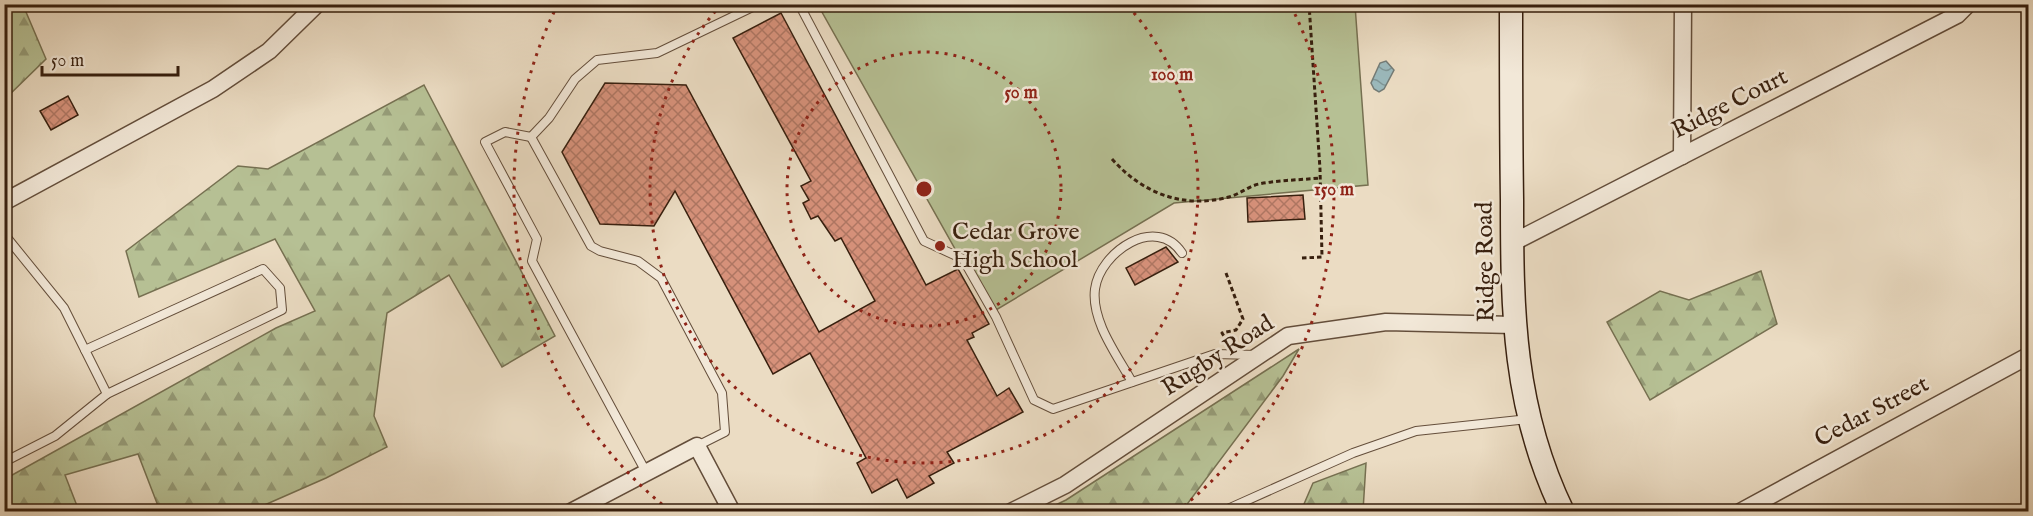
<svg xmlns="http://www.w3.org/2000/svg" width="2033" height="516" viewBox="0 0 2033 516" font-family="'IM FELL English',serif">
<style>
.green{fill:#b6c094;stroke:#767051;stroke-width:1.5}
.forest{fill:url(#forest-firs);stroke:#767051;stroke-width:1.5}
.water{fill:url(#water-waves);stroke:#737b76;stroke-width:1.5}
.building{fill:url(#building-cross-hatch);stroke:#371f0e;stroke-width:1.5}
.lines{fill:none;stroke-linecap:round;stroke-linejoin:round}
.lane-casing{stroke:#644e3b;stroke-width:10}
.street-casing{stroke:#644e3b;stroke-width:19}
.secondary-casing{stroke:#371f0e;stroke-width:25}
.path{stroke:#371f0e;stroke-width:3;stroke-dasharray:4.5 3;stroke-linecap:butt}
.lane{stroke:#f2e8d8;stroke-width:8}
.street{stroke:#f2e8d8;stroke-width:16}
.secondary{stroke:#f2e8d8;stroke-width:22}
.ring{fill:none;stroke:#8f2418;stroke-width:3;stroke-dasharray:3 6}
.poi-dot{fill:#8f2418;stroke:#f2e8d8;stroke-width:2}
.labels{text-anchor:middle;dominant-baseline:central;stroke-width:5;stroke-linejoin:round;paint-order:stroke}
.street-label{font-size:24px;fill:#371f0e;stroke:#f2e8d8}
.poi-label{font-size:24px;fill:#371f0e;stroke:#f2e8d8;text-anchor:start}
.centre{fill:#8f2418;stroke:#f2e8d8;stroke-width:3}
.ring-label{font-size:18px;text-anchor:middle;font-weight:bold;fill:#8f2418;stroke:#f2e8d8;stroke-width:5;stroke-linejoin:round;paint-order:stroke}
</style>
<defs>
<pattern id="forest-firs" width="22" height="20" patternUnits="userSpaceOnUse" patternTransform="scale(1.5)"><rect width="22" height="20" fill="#b6c094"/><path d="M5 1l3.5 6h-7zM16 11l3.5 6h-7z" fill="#959b77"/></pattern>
<pattern id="water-waves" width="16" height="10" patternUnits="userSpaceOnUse" patternTransform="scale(1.5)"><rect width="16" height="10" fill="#9bb9bc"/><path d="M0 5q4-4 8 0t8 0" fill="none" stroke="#7f9697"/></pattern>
<pattern id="building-cross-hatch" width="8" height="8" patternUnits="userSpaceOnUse" patternTransform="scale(1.5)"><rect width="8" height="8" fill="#d6917a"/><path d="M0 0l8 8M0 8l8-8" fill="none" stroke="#ae7662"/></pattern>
</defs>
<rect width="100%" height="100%" fill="#ebdcc3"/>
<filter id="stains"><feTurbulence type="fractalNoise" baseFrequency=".00333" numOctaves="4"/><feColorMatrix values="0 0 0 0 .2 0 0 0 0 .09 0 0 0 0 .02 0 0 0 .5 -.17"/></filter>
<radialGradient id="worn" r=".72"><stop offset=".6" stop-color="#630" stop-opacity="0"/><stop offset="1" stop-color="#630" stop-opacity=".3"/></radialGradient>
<path class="green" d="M818 5H1355L1368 185 1174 203 991 313Z"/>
<g class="forest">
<path d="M5 4 23 5 46 59 5 99Z"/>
<path d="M424 85 555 336 502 367 449 275 387 313 374 416 387 447 326 478 251 511H160L138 454 65 475 79 511H5V479L276 328 315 311 275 239 139 297 126 251 238 166 268 169Z"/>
<path d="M1761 271 1777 324 1650 400 1607 322 1660 291 1689 300Z"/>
<path d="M1299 349 1283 376 1182 511H1043L1066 500Z"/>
<path d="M1366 463 1363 511H1301L1313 483Z"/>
</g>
<path class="water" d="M1386 61 1394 70 1384 89 1379 92 1374 89 1371 83 1380 63Z"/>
<g class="building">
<path d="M781 13 926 285 958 269 989 324 972 333 974 337 967 340 997 396 1009 388 1023 412 947 452 954 463 929 476 934 483 907 498 897 479 872 493 857 463 866 458 810 353 773 374 675 191 654 226 600 224 562 152 605 83 686 85 819 332 875 301 841 238 835 241 818 216 811 219 803 203 809 200 801 186 811 181 733 38Z"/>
<path d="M68 96 78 115 51 130 40 111Z"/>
<path d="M1303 195 1305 219 1248 222 1247 198Z"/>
<path d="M1166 247 1178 262 1135 285 1126 268Z"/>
</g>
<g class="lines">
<defs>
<g id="lane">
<path d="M799 4 924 241 963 259 996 317 1034 400 1053 409 1215 354 1256 355"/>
<path d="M531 137 505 132 485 142 537 239 532 261 646 472"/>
<path d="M531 137 591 246 600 251 638 261 661 278 722 393 725 432 697 446"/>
<path d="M531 137 549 118 575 79 597 60 657 53 759 4"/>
<path d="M4 234 64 308 107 394 55 436 4 462"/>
<path d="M85 350 263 269 280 288 282 310 107 394"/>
<path d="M1132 382C1117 355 1091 321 1095 289 1100 252 1156 214 1182 253"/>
<path d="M1221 512 1353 453 1416 431 1528 419"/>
</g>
<g id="street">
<path d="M1682 156 1683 4"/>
<path d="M4 202 213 89 269 51 317 4"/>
<path d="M1512 243 1957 15 1968 4"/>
<path d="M571 512 697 446 732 512"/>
<path d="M1011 512 1065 485 1288 336 1386 322 1513 325"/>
<path d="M1740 512 2028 356"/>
</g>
<path id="secondary" d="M1511 4C1511 70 1511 135 1512 200 1512 311 1513 409 1563 512"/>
</defs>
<use href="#lane" class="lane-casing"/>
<use href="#street" class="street-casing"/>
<use href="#secondary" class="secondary-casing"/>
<g class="path">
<path d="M1112 159C1143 194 1184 209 1229 197 1240 194 1249 186 1259 184 1279 180 1300 180 1320 178"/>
<path d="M1302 258 1322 257 1320 169 1309 4"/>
<path d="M1226 273 1243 319 1236 330 1222 333 1227 341"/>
</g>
<use href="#lane" class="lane"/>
<use href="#street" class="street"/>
<use href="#secondary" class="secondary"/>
</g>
<g class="ring">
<circle cx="924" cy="189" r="137"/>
<path d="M1128 6A274 274 0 1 1 720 6"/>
<path d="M669 510A410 410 0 0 1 557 6M1291 6A410 410 0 0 1 1179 510"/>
</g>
<circle class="poi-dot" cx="940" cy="246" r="6"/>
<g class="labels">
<g class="street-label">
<text transform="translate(1730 104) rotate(-27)">Ridge Court</text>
<text transform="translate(1486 262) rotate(-91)">Ridge Road</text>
<text transform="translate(1218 356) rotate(-33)">Rugby Road</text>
<text transform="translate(1872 412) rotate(-28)">Cedar Street</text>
</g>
<g class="poi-label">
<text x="952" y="232">Cedar Grove<tspan x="952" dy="28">High School</tspan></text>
</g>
</g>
<circle cx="924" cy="189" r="9" class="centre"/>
<g class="ring-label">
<text x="1172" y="80">100 m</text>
<text x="1021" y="98">50 m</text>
<text x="1334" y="195">150 m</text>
</g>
<rect width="2033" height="516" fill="none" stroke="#ebdcc3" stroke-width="24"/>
<rect x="6" y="6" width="2021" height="504" fill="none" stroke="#371f0e" stroke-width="3"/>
<rect x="12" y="12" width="2009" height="492" fill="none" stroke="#371f0e" stroke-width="1.5"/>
<path d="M42 66v9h136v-9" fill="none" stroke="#371f0e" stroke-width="3"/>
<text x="51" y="66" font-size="18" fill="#371f0e" stroke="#f2e8d8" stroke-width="4.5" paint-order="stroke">50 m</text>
<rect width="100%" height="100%" filter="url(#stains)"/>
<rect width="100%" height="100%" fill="url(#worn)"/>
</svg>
